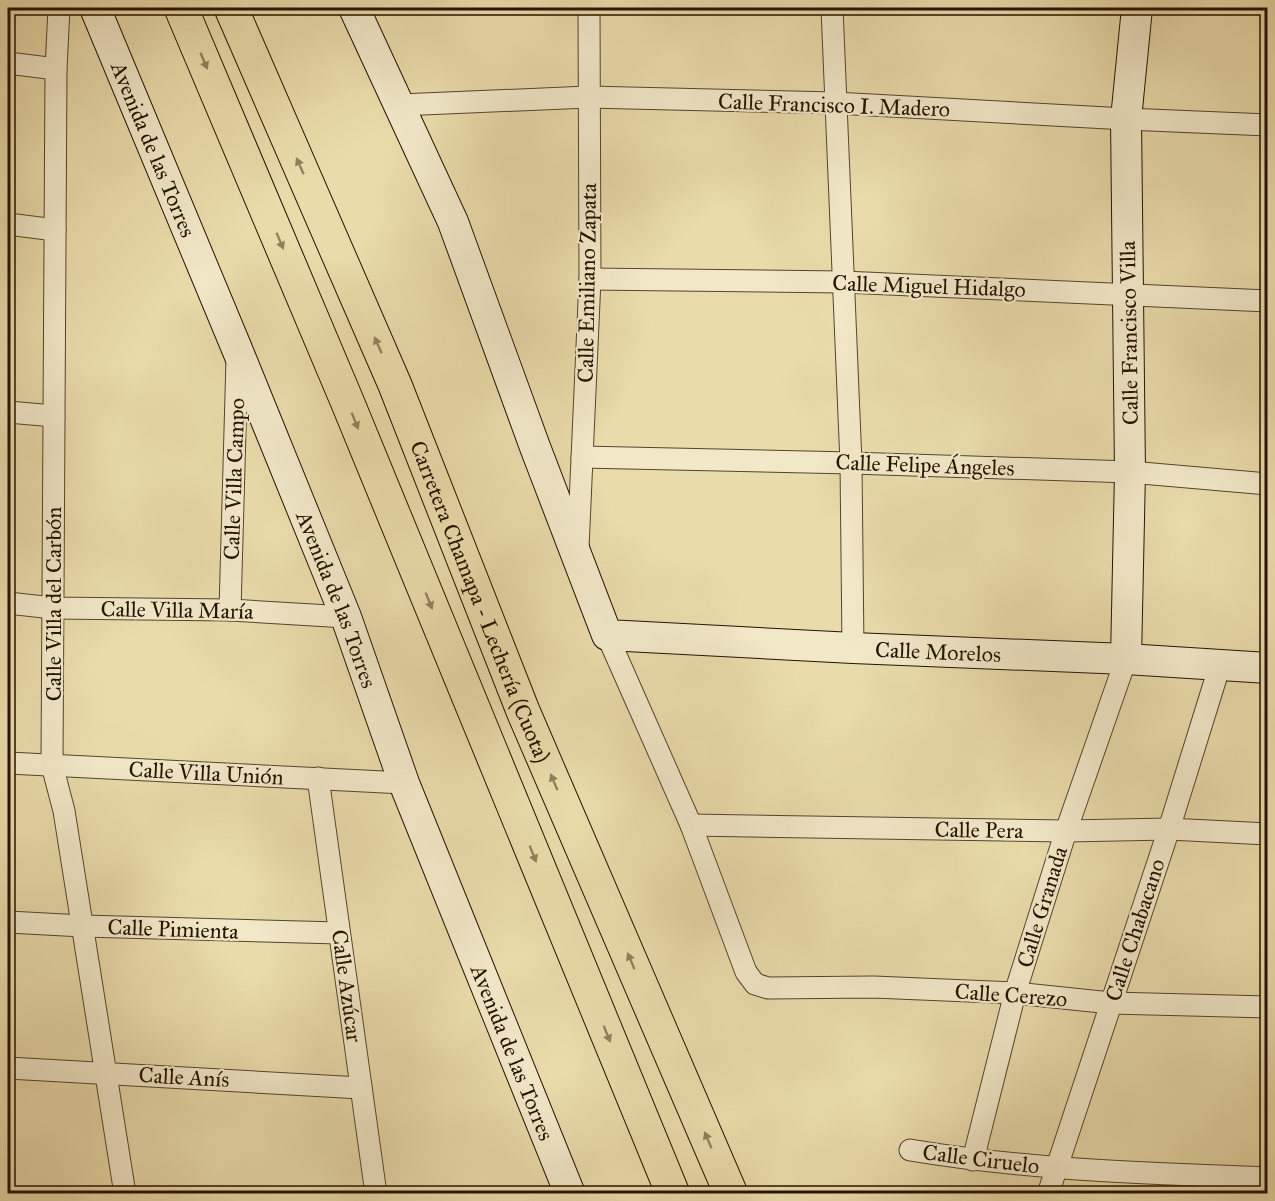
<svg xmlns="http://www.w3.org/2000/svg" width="1275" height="1201" viewBox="0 0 1275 1201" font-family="'IM FELL Great Primer',serif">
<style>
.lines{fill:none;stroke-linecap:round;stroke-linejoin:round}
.street-casing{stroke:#56442a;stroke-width:23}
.secondary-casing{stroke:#251200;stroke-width:32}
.highway-casing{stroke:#251200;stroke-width:35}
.street{stroke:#f1e8c8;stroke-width:21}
.secondary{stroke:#f1e8c8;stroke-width:30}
.highway{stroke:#e9dbaa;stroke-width:33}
.oneway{fill:#91815e}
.labels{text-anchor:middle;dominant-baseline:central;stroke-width:4.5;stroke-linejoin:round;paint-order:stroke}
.street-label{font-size:22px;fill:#251200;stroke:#f1e8c8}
</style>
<rect width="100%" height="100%" fill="#e9dbaa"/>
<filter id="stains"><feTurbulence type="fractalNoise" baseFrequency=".00333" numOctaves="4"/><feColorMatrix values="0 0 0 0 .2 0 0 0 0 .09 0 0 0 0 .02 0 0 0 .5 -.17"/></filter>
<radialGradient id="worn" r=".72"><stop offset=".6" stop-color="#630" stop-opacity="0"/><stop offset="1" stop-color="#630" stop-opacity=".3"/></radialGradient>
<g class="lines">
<defs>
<g id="street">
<path d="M59 8 56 69 52 765 64 811 125 1194"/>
<path d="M832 8 851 463 853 648"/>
<path d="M8 63 56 69"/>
<path d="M400 105 588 97 835 103 1126 119 1268 125"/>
<path d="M8 224 55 230"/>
<path d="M590 279 843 282 1268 301"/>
<path d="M8 412 54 416"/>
<path d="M582 457 851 463 1130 472 1268 484"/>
<path d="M578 548 590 279 589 8"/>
<path d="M8 603 53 608 230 610 346 617"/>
<path d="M230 610 237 359"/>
<path d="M607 635 691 825 746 972 755 984 768 988 874 987 1015 993 1111 1003 1268 1007"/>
<path d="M8 763 404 783"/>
<path d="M318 778 376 1194"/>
<path d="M691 825 1066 831 1169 829 1268 834"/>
<path d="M8 922 83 926 339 933"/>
<path d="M8 1068 361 1088"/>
<path d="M910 1150C1029 1170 1147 1173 1268 1178"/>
<path d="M973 1160 1015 993 1066 831 1126 659"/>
<path d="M1048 1194 1169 829 1220 665"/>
</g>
<g id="secondary">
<path id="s1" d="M95 8 237 349 346 617 404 783 570 1194"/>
<path id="s2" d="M354 8 453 222 535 447 607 635 853 648 1126 659 1268 668"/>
<path d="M1126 659 1130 472 1126 119 1137 8"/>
</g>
<g id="highway">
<path d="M181 8 347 401 673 1194"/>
<path id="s3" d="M231 8 395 385 523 711 731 1194"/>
</g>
</defs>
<use href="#street" class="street-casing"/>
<use href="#secondary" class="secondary-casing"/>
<use href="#highway" class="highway-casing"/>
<use href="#street" class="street"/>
<use href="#secondary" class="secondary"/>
<use href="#highway" class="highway"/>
</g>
<defs><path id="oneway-solid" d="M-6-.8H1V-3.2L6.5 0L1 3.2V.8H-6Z" transform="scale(1.5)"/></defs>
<g class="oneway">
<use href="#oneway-solid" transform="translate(204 61) rotate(67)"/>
<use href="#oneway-solid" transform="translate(300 166) rotate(-114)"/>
<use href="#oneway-solid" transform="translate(280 241) rotate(67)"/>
<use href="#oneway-solid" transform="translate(378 345) rotate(-114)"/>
<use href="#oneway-solid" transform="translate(355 421) rotate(68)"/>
<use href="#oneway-solid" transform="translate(429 601) rotate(68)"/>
<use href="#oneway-solid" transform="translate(554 782) rotate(-113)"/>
<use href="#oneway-solid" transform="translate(533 854) rotate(68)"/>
<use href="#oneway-solid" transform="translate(631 961) rotate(-113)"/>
<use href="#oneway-solid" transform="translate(607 1034) rotate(68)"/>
<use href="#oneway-solid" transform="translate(708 1140) rotate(-113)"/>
</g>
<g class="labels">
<g class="street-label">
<text transform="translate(834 105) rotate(2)">Calle Francisco I. Madero</text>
<text stroke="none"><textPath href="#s1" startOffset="153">Avenida de las Torres</textPath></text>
<text transform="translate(587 283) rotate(-89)">Calle Emiliano Zapata</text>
<text transform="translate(929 286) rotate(2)">Calle Miguel Hidalgo</text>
<text transform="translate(1129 333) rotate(-91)">Calle Francisco Villa</text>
<text transform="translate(925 465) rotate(2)">Calle Felipe Ángeles</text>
<text transform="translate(234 479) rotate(-88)">Calle Villa Campo</text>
<text stroke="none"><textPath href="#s1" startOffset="639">Avenida de las Torres</textPath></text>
<text stroke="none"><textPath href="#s3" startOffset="644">Carretera Chamapa - Lechería (Cuota)</textPath></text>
<text transform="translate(53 604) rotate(-90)">Calle Villa del Carbón</text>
<text transform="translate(177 610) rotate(1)">Calle Villa María</text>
<text stroke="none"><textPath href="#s2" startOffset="1008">Calle Morelos</textPath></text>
<text transform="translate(206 773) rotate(3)">Calle Villa Unión</text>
<text transform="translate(979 830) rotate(1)">Calle Pera</text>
<text transform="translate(1042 907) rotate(-73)">Calle Granada</text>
<text transform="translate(173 929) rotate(2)">Calle Pimienta</text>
<text transform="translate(1135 930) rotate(-72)">Calle Chabacano</text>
<text transform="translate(347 986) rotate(82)">Calle Azúcar</text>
<text transform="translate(1011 995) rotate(4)">Calle Cerezo</text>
<text stroke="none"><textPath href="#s1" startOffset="1125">Avenida de las Torres</textPath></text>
<text transform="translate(184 1077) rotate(3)">Calle Anís</text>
<text transform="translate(981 1159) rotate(7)">Calle Ciruelo</text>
</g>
</g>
<rect width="1275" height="1201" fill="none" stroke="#e9dbaa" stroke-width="30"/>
<rect x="9" y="9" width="1257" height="1183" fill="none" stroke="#251200" stroke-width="3"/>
<rect x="15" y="15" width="1245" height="1171" fill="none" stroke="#251200" stroke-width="1.5"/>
<rect width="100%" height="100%" filter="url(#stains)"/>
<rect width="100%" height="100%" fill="url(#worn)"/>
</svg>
